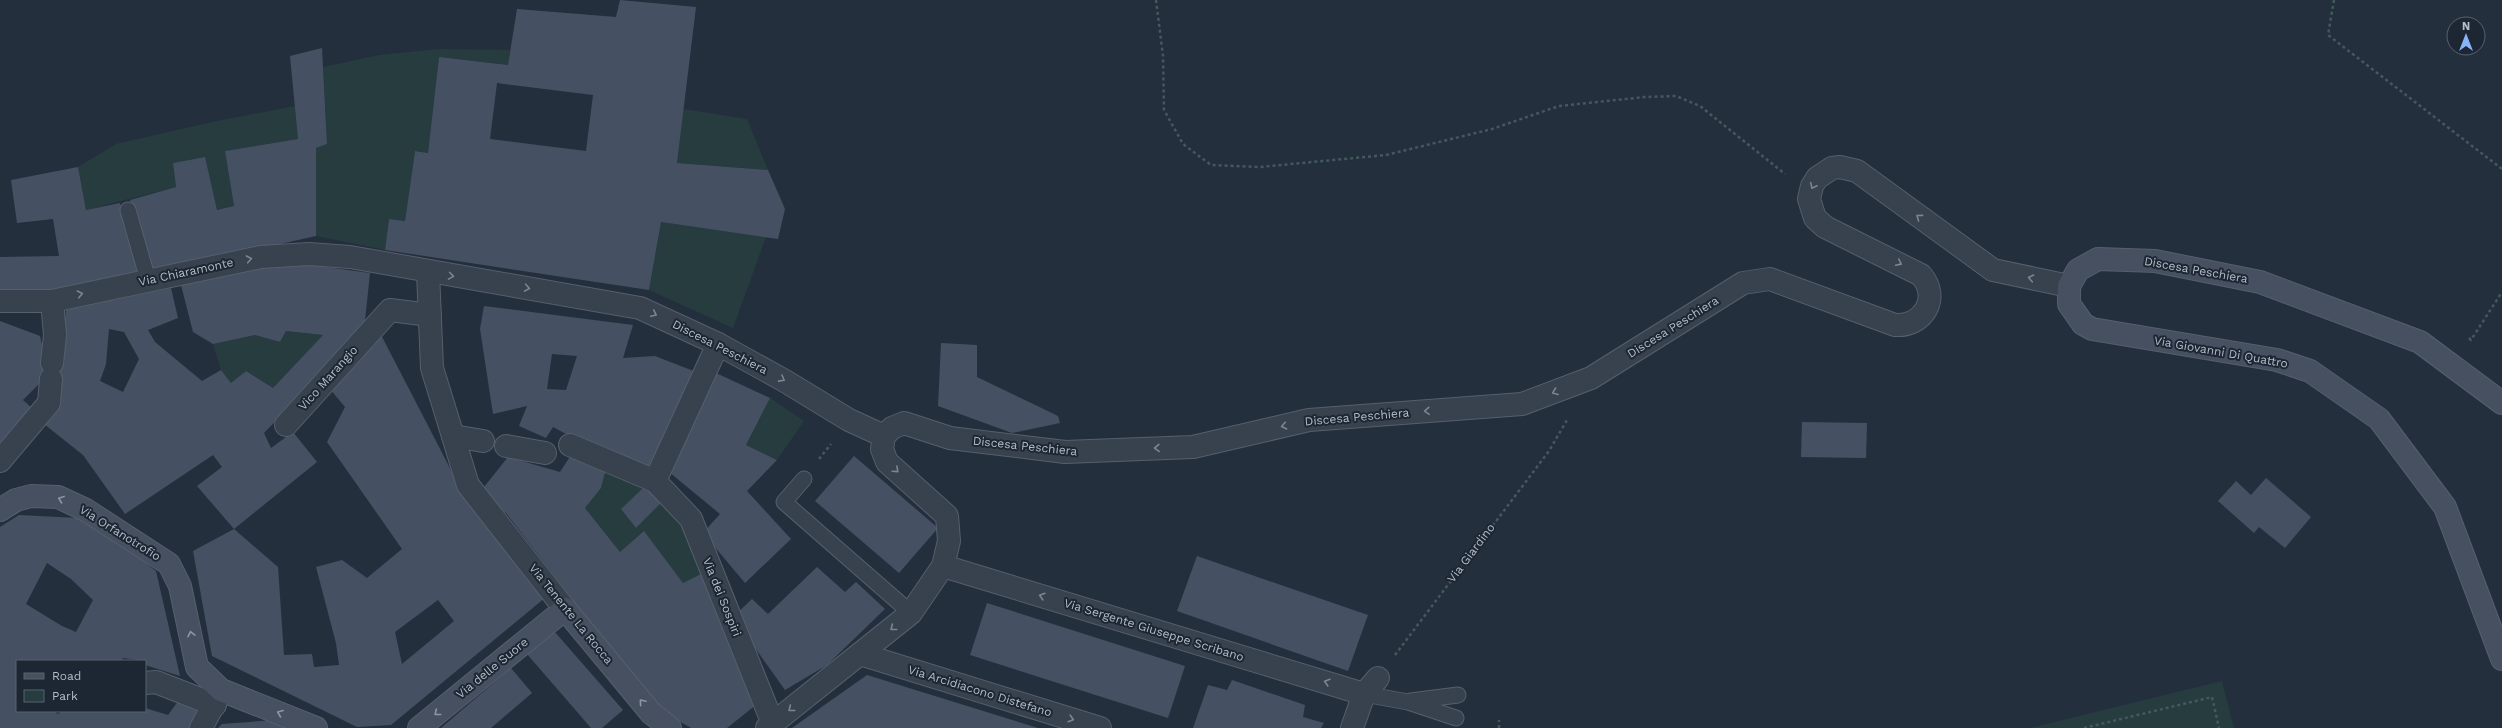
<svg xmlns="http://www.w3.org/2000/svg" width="2502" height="728" viewBox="0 0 2502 728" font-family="'Work Sans',sans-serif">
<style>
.green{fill:#263c3f}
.building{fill:#455162;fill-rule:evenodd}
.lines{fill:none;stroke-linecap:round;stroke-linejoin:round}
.lane-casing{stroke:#565f6c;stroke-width:17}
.street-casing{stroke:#565f6c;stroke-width:24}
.secondary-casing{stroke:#565f6c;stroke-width:24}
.path{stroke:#44595c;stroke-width:2.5;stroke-dasharray:3 3;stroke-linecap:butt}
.lane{stroke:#38414e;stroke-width:15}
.street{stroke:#38414e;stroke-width:22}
.secondary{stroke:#465061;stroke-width:22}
.oneway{stroke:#7c8592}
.oneway2{stroke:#8e96a5}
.labels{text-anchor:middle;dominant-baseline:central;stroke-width:4;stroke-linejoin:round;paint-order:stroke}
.street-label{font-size:12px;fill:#b4bcc9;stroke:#1d2633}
</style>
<rect width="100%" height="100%" fill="#242f3e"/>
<g class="green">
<path d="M439 49 510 50 508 65 439 57 428 153 415 151 405 221 389 219 385 250 316 236V148L327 144 323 67 379 55Z"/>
<path d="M295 106 298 139 225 151 234 206 217 210 204 157 173 163 176 187 86 210 78 167 116 144 212 122Z"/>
<path d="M683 109 747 119 768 170 677 163Z"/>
<path d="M661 222 766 237 733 328 649 290Z"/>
<path d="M286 331 323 335 273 388 246 371 231 383 221 370 213 344 255 335 280 342Z"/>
<path d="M770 398 804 421 777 460 746 445Z"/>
<path d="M606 469 645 486 621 509 636 528 662 502 683 521 707 571 683 583 644 532 620 552 585 508 601 488Z"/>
<path d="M2222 681 2234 728H2030Z"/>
</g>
<g class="building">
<path d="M620 0 696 7 677 163 768 170 785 209 778 239 661 222 649 290 385 250 389 219 405 221 415 151 428 153 439 57 508 65 517 9 616 17ZM497 83 593 95 586 151 490 139Z"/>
<path d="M322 48 327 144 316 148V236L153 272 130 200 176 187 173 163 205 157 217 210 234 206 225 151 298 139 290 56Z"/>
<path d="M78 167 86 210 120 203 139 275 46 294H0V257L59 256 53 219 17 223 11 180Z"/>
<path d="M289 262 370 273 364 330 264 433 271 448 293 432 317 462 234 529 197 486 222 467 213 455 125 514 83 455 44 424V379L23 400 33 409 0 448V321L40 336 46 363H60L66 310 171 288 178 318 148 330 155 342 202 381 221 370 231 383 246 371 273 388 323 335 286 331 280 342 255 335 213 344 193 332 181 285ZM109 329 124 332 139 359 123 392 100 381 106 364Z"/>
<path d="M484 306 633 325 623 358 655 356 696 372 648 468 583 443 553 427 546 438 519 426 527 406 493 414 480 329ZM552 354 577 356 566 390 547 389Z"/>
<path d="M379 331 467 501 546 597 391 725 357 727 212 656 193 551 234 529 278 567 284 655 312 654 314 667 339 665 336 643 316 567 342 560 367 578 402 549 327 442 345 407 330 389ZM438 600 454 621 402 664 395 632Z"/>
<path d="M941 343 977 345V377L1058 416 1060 423 1012 433 938 406Z"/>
<path d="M716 373 770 398 746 445 777 460 747 491 791 539 745 583 703 533 720 514 669 472Z"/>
<path d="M1802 422 1867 423 1866 458 1801 457Z"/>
<path d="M571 455 606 469 601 488 585 508 620 552 644 531 683 583 707 571 757 704 727 728H691L677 720 645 694 506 513 480 492 508 457 560 472Z"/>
<path d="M854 456 938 528 899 573 815 501Z"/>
<path d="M2266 478 2311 517 2285 548 2259 527 2254 533 2218 501 2236 481 2251 495Z"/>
<path d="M645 486 662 502 636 528 621 509Z"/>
<path d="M19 515 78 518 127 548 156 571 180 676 145 665V661L123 658 122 661H17V711H53L58 714 63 711H145V708L168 715 179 700 206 714 195 728H0V527ZM47 563 71 579 93 600 76 632 62 626 26 604Z"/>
<path d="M1197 556 1368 615 1348 671 1177 611Z"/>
<path d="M817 567 845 592 856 582 885 609 827 665 785 690 733 617 752 599 768 614Z"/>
<path d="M987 603 1185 666 1168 718 970 655Z"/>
<path d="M554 631 623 710 602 728H591L527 654Z"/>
<path d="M511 668 532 693 491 728H441Z"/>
<path d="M867 675 1038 728H792Z"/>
<path d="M1232 680 1305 705 1303 717 1324 723 1321 728H1193L1208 685 1227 690Z"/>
<path d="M275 720 290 728H218L222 724Z"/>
</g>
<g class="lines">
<defs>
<g id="lane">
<path d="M128 210 148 280"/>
<path d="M804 479 784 502 911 613"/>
<path d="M1364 694 1408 702 1456 718"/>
<path d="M1411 701 1458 695"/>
</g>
<g id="street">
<path d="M428 272 432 368 468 485 565 609"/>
<path d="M0 301H52L261 257 309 254 350 257 640 308 718 344 785 381 849 420 884 436"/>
<path d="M52 301 55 335 52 363"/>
<path d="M718 344 655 481 691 519 773 724"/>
<path d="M286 425 390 310 430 315"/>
<path d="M453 436 483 441"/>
<path d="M570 445 655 481"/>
<path d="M506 446 545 453"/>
<path d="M0 461 49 403 51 379"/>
<path d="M943 566 1364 694"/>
<path d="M860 654 1100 728"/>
<path d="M145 683 156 682 215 705"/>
<path d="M201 728 220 693"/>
<path d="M767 728 911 613 943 566 949 541 947 516 887 462 882 449 884 436 892 428 904 423 950 438 1065 452 1193 447 1309 420 1522 404 1591 378 1743 283 1770 279 1895 325C1923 327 1941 298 1921 275L1825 227 1815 218 1809 199 1812 186 1817 178 1832 168 1840 167 1857 171 1993 270 2069 286"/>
<path d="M1352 728 1364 694 1378 678"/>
</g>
<g id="secondary">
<path d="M2502 403 2420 342 2260 282 2155 261 2098 259 2078 270 2069 286V304L2083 324 2092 329 2277 360 2310 371 2379 419 2445 507 2502 659"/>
<path d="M0 510 16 500 31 496 58 497 86 510 169 564 180 586 197 667 221 690 316 728"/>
<path d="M419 728 565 609 651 713 670 728"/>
</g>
</defs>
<use href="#lane" class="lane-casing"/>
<use href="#street" class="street-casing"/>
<use href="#secondary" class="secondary-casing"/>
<g class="path">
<path d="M1156 0 1163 56 1164 110 1183 144 1211 165 1260 167 1386 155 1492 129 1559 106 1645 97 1676 96 1700 106 1785 174"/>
<path d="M2334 0 2328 35 2502 169"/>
<path d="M2469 338 2471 340 2502 292"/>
<path d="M819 459 831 444"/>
<path d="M1395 655 1549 451 1567 420"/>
<path d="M1499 728V720"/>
<path d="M2084 728 2212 697 2219 728"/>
</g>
<use href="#lane" class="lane"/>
<use href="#street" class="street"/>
<use href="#secondary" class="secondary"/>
</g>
<defs><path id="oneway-chevron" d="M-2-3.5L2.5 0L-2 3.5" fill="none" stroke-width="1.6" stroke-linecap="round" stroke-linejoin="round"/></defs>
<g class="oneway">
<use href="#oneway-chevron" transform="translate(1813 186) rotate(116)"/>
<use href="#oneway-chevron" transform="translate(1919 217) rotate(-144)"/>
<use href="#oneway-chevron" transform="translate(249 259) rotate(-11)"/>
<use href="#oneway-chevron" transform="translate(1899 263) rotate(26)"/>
<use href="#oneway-chevron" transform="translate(451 276) rotate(9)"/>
<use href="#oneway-chevron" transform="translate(2031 278) rotate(-168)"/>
<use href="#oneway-chevron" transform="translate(527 288) rotate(10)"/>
<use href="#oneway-chevron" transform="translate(80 294) rotate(-12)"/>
<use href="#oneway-chevron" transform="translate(654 314) rotate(25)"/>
<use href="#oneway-chevron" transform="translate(782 379) rotate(29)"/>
<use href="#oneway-chevron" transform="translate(1555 392) rotate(159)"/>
<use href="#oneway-chevron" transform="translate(1427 411) rotate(176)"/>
<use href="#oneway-chevron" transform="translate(1284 426) rotate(167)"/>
<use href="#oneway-chevron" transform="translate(1157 448) rotate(178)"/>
<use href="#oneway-chevron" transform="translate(896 470) rotate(42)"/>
<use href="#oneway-chevron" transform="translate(1042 596) rotate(-163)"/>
<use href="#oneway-chevron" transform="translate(893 628) rotate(142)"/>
<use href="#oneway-chevron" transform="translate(1327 682) rotate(-163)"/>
<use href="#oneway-chevron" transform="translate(791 709) rotate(141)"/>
<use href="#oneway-chevron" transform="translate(1071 719) rotate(17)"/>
</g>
<g class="oneway2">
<use href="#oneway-chevron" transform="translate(61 499) rotate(-160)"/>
<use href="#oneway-chevron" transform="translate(191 634) rotate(-102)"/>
<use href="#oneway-chevron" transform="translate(642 702) rotate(-130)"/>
<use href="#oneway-chevron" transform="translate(280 713) rotate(-158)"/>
<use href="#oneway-chevron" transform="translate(437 713) rotate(141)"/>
</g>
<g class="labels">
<g class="street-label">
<text transform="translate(2196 270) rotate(10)">Discesa Peschiera</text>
<text transform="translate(186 272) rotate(-12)">Via Chiaramonte</text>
<text transform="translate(1673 327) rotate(-32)">Discesa Peschiera</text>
<text transform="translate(720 347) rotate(27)">Discesa Peschiera</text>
<text transform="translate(2221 352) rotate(10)">Via Giovanni Di Quattro</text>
<text transform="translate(328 378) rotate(-48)">Vico Marangio</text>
<text transform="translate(1357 417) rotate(-5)">Discesa Peschiera</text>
<text transform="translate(1025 446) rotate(6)">Discesa Peschiera</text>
<text transform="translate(120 533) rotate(32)">Via Orfanotrofio</text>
<text transform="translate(1471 553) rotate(-53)">Via Giardino</text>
<text transform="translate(722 597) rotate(68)">Via dei Sospiri</text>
<text transform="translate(571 614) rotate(51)">Via Tenente La Rocca</text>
<text transform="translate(1154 630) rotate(17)">Via Sergente Giuseppe Scribano</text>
<text transform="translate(492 668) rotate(-39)">Via delle Suore</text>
<text transform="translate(980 691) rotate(17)">Via Arcidiacono Distefano</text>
</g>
</g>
<rect x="16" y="660" width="130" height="52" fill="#1d2633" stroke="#59626f"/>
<rect x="24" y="673" width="20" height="6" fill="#465061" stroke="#59626f"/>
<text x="52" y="680" font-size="12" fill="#b4bcc9">Road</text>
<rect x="24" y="690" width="20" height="12" fill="#263c3f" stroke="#59626f"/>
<text x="52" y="700" font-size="12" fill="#b4bcc9">Park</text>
<g transform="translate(2466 36)"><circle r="19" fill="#1d2633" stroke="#59626f"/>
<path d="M0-3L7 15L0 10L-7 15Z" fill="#8ab4f8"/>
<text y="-6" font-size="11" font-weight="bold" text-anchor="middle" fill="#b4bcc9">N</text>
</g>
</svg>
